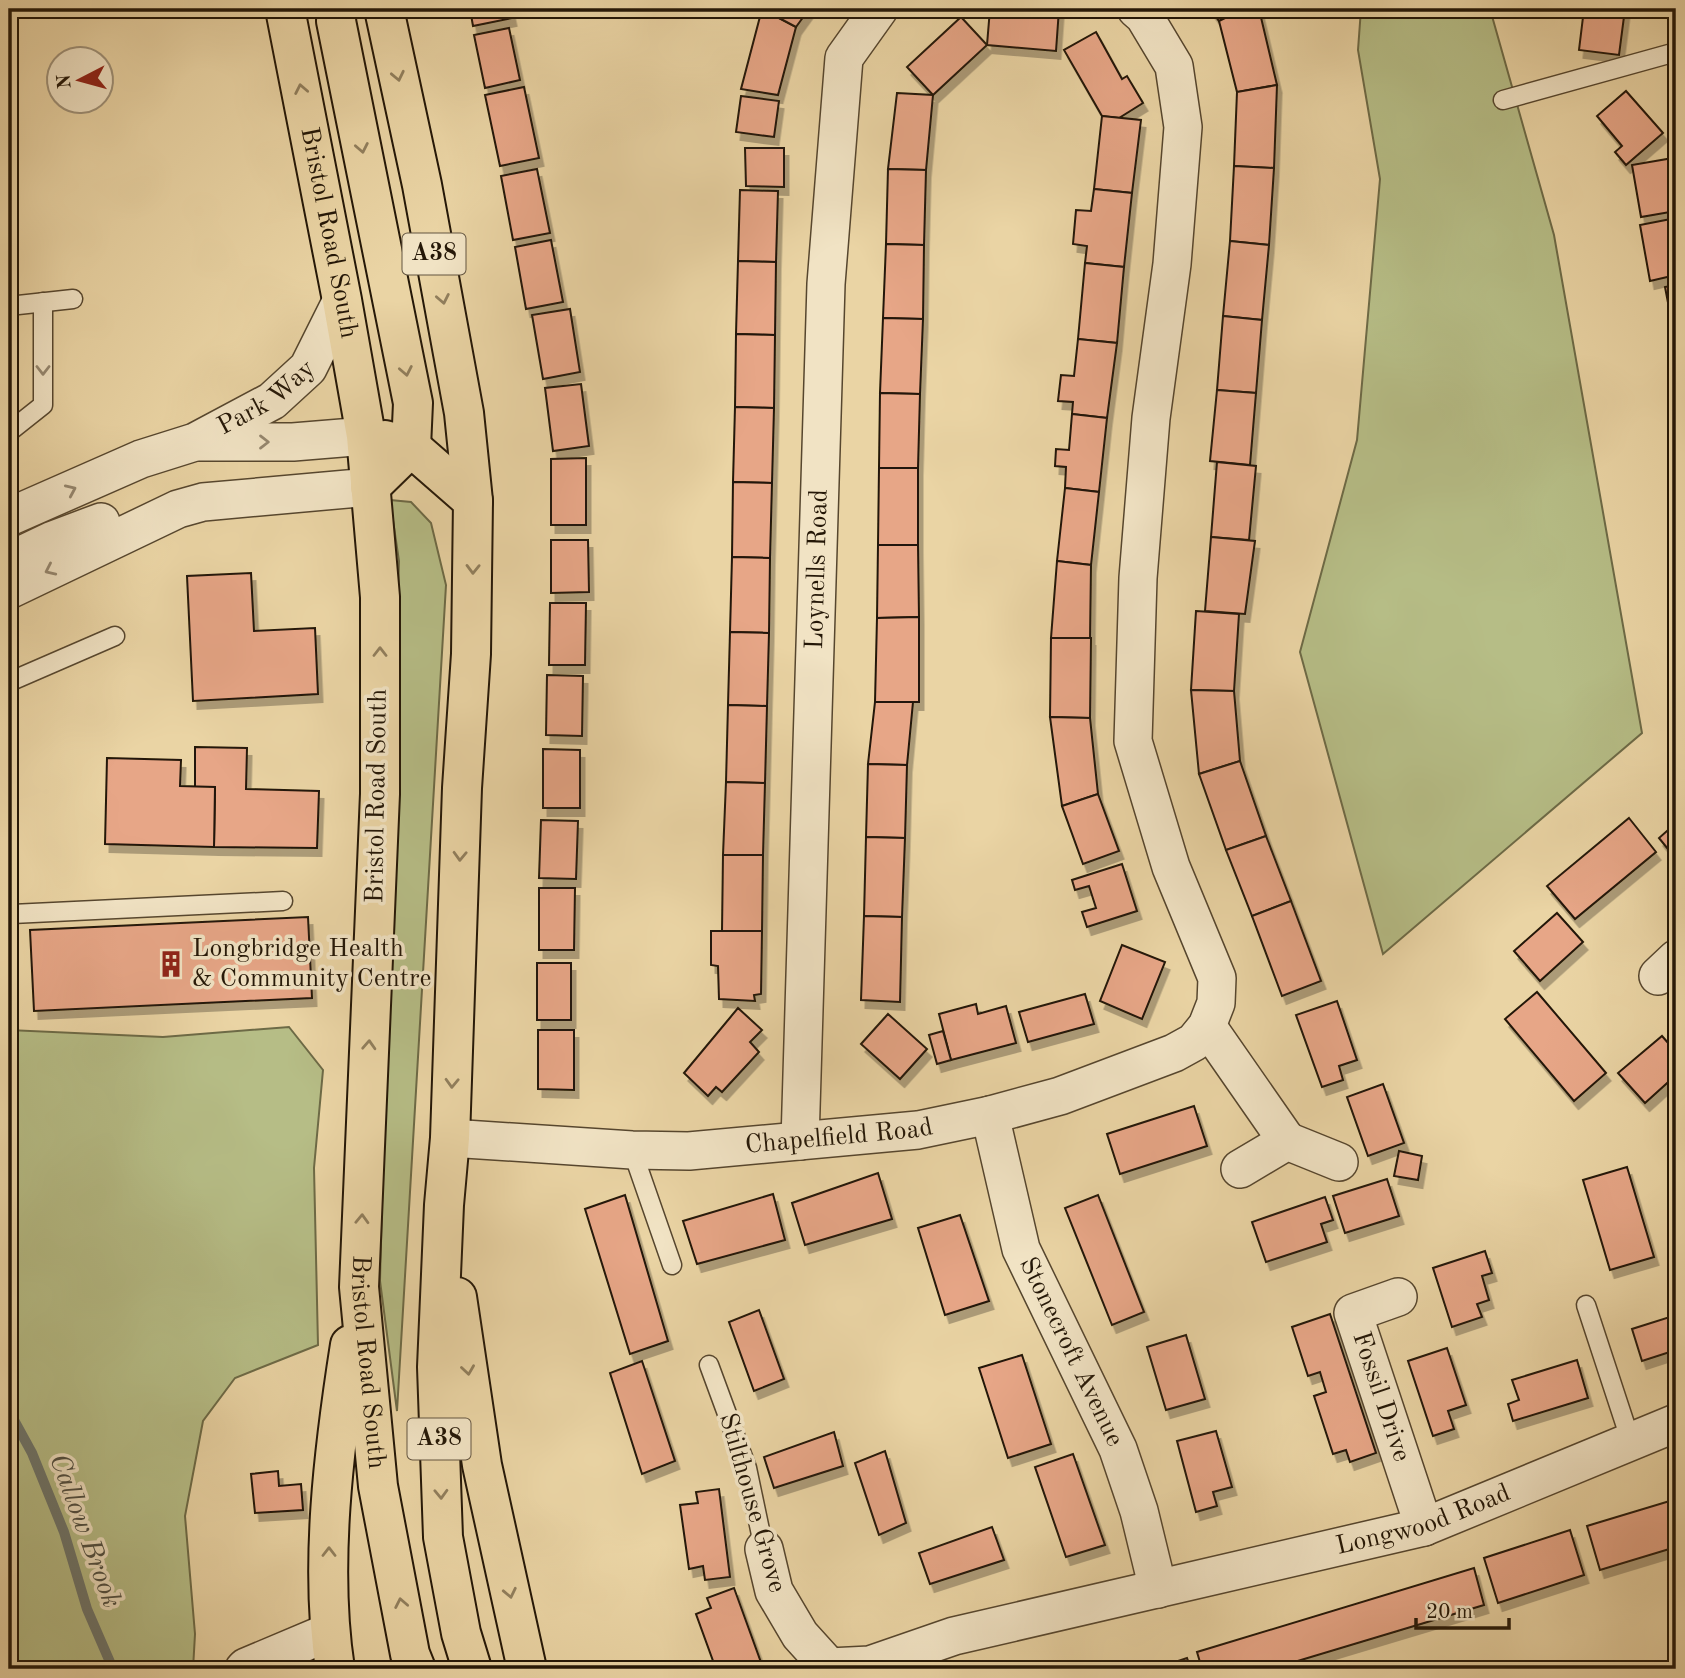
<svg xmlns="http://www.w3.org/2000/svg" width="1685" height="1678" viewBox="0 0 1685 1678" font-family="'Old Standard TT',serif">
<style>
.green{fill:#b6bd86;stroke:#6d6a46;stroke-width:2}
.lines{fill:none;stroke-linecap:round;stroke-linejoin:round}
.stream{stroke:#6d766d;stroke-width:10}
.building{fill:#e7a687;stroke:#241707;stroke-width:2;filter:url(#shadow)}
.lane-casing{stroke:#56462e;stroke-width:21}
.street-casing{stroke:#56462e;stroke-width:40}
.highway-casing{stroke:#241707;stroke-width:42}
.lane{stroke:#f1e3c4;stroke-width:18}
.street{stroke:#f1e3c4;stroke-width:37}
.highway{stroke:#ead4a4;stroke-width:38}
.oneway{stroke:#917f5d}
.oneway2{stroke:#95876f}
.labels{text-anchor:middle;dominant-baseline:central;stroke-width:7;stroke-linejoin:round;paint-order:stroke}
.shield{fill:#f1e3c4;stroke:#625440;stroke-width:2}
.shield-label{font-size:24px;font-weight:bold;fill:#241707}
.street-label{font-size:26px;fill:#241707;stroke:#f1e3c4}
.poi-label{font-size:26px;fill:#241707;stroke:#f1e3c4;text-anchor:start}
.water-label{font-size:28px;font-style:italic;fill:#4e4e42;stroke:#f1e3c4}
</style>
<defs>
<filter id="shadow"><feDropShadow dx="4.5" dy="8" stdDeviation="0" flood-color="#0004"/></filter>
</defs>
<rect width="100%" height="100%" fill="#ead4a4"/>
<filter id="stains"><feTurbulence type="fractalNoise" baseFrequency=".00286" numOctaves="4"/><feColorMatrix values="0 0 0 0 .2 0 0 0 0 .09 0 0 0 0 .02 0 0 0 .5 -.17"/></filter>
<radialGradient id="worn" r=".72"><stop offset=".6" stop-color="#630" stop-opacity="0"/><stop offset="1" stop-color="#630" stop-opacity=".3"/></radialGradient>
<g class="green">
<path d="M1361 9H1490L1554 235 1642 733 1383 954 1300 652 1357 440 1380 179 1358 50Z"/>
<path d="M390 500 411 502 431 523 446 585 397 1411 380 1281 399 561Z"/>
<path d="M289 1027 323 1070 314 1168 318 1345 235 1378 203 1421 185 1516 195 1634 193 1669H9V1030L163 1037Z"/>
</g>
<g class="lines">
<path class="stream" d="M9 1411 32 1453 64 1532 87 1609 113 1669"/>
</g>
<g class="building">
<path d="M470 9H510L512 18 473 26Z"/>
<path d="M762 9 796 27 778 95 741 89Z"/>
<path d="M762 9H809L796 27Z"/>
<path d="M990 9H1059L1056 51 987 45Z"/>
<path d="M1210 9H1243L1219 21Z"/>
<path d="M1243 9H1259L1277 85 1237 92 1219 21Z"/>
<path d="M1584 9H1625L1619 55 1579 50Z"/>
<path d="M961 17 987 45 933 95 907 67Z"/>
<path d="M509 28 520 80 485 88 474 35Z"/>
<path d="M1096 32 1122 79 1127 76 1143 103 1119 118 1102 116 1064 50Z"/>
<path d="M1277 85 1274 168 1234 166 1237 92Z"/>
<path d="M524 87 539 158 500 166 485 95Z"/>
<path d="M1626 91 1663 133 1626 165 1615 152 1622 146 1597 116Z"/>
<path d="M897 93 933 95 926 170 888 169Z"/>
<path d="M741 96 779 101 774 137 736 132Z"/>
<path d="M1102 116 1141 120 1132 193 1094 189Z"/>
<path d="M745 148H784V187L746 186Z"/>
<path d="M1673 158 1676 180V211L1641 217 1632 165Z"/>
<path d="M1234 166 1274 168 1269 245 1230 241Z"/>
<path d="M537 169 550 233 513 240 501 176Z"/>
<path d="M888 169 926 170 924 245 886 244Z"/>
<path d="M1094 189 1132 193 1124 267 1085 263 1087 246 1073 244 1076 210 1091 211Z"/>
<path d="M740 190 778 191 776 262 738 261Z"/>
<path d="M1676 218V275L1650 281 1640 225Z"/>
<path d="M551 240 563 302 526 309 515 247Z"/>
<path d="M1230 241 1269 245 1262 320 1223 316Z"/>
<path d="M886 244 924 245 923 319 883 318Z"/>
<path d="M738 261 776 262 775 335 736 334Z"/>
<path d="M1085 263 1124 267 1117 343 1078 339Z"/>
<path d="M1676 285V344L1665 287Z"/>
<path d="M570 309 580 372 543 379 532 315Z"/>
<path d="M1223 316 1262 320 1256 393 1217 390Z"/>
<path d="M883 318 923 319 920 394 880 393Z"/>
<path d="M736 334 775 335 774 408 735 407Z"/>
<path d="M1078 339 1117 343 1107 418 1072 414 1073 402 1058 401 1061 375 1074 376Z"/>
<path d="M581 384 589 446 553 451 545 388Z"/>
<path d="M1217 390 1256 393 1250 465 1210 461Z"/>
<path d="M880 393 920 394 918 468H879Z"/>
<path d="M735 407 774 408 772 483 733 482Z"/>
<path d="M1072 414 1107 418 1099 492 1065 488 1066 467 1055 466 1056 449 1069 450Z"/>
<path d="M586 458V525H551V459Z"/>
<path d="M1217 462 1256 466 1249 540 1211 537Z"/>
<path d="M879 468H918V545H878Z"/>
<path d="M733 482 772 483 770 558 732 557Z"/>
<path d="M1065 488 1099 492 1091 565 1057 561Z"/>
<path d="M1211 537 1255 541 1245 614 1205 611Z"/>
<path d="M551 540H588L589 592 551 593Z"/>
<path d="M878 545H918L919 617 877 618Z"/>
<path d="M732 557 770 558 769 633 730 632Z"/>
<path d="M1057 561 1091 565 1090 639 1051 638Z"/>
<path d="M251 573 254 631 315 628 318 694 193 701 187 576Z"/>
<path d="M550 603H586L585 665H549Z"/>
<path d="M1196 611 1239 614 1234 691 1191 690Z"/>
<path d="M919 617V702H875L877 618Z"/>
<path d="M730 632 769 633 767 706 728 705Z"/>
<path d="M1051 638H1091L1090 718 1050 717Z"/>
<path d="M547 675 583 676 582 736 546 735Z"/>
<path d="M1191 690 1234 691 1240 761 1199 774Z"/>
<path d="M875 702H913L907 765 868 764Z"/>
<path d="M728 705 767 706 765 783 726 782Z"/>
<path d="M1050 717 1090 718 1098 794 1062 806Z"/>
<path d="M195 747 247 748 246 789 319 791 317 848 214 847 215 787H195Z"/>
<path d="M543 749 580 750V808H543Z"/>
<path d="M107 758 181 760 180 786 215 787 214 847 105 844Z"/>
<path d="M1240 761 1266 836 1226 850 1199 774Z"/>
<path d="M868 764 907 765 905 838 866 837Z"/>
<path d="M726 782 765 783 763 855H723Z"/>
<path d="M1098 794 1119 851 1083 864 1062 806Z"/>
<path d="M1629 818 1656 852 1575 919 1547 886Z"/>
<path d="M541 820 578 821 576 879 539 878Z"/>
<path d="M1676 823V859L1659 838Z"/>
<path d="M1266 836 1291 901 1252 916 1226 850Z"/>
<path d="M866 837 905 838 902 917 864 916Z"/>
<path d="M723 855H763L762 931H722Z"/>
<path d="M1122 864 1137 911 1087 927 1082 912 1096 908 1089 886 1075 890 1072 880Z"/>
<path d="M539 888H575L574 950H539Z"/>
<path d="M1291 901 1321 981 1282 996 1252 916Z"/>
<path d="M1557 913 1583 942 1540 981 1514 951Z"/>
<path d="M864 916 902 917 900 1002 861 1000Z"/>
<path d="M308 917 312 998 34 1011 30 930Z"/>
<path d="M711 931H762L761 994 754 995 755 1001 719 999 718 966 711 965Z"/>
<path d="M1122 945 1165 962 1142 1019 1100 1001Z"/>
<rect x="537" y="963" width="34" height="57"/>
<path d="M1537 992 1606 1073 1574 1101 1505 1019Z"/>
<path d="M1085 994 1094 1024 1028 1042 1019 1012Z"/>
<path d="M1337 1001 1357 1060 1339 1066 1343 1080 1322 1087 1296 1015Z"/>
<path d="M976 1004 978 1014 1006 1006 1016 1043 951 1060 939 1014Z"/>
<path d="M738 1008 762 1030 750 1042 759 1052 722 1092 716 1087 708 1096 684 1073Z"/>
<path d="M888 1014 927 1049 900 1079 861 1044Z"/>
<path d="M538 1030H574V1090L538 1089Z"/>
<path d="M943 1031 951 1060 937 1064 929 1035Z"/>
<path d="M1662 1036 1676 1052V1075L1645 1103 1618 1073Z"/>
<path d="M1383 1084 1404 1143 1368 1156 1347 1097Z"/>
<path d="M1194 1106 1207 1146 1120 1174 1107 1134Z"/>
<path d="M1399 1151 1422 1156 1418 1180 1394 1176Z"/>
<path d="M1627 1167 1654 1257 1610 1270 1583 1180Z"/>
<path d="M878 1173 892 1219 805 1245 792 1203Z"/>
<path d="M1387 1179 1399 1216 1345 1233 1333 1196Z"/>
<path d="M773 1194 785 1240 697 1264 683 1221Z"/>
<path d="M625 1195 668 1341 630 1354 585 1209Z"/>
<path d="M1098 1195 1144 1312 1112 1325 1065 1208Z"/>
<path d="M1325 1197 1333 1220 1321 1224 1327 1242 1266 1262 1252 1222Z"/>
<path d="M960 1215 989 1301 945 1315 918 1228Z"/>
<path d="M1485 1251 1492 1273 1482 1276 1489 1300 1477 1304 1482 1317 1452 1327 1433 1268Z"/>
<path d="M759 1310 784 1379 754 1391 729 1322Z"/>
<path d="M1330 1314 1376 1453 1350 1462 1346 1450 1333 1454 1314 1396 1326 1392 1320 1372 1308 1376 1292 1327Z"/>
<path d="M1676 1315V1350L1642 1361 1632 1329Z"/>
<path d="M1186 1335 1205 1399 1166 1410 1147 1347Z"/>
<path d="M1447 1348 1466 1405 1448 1411 1454 1429 1433 1436 1408 1361Z"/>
<path d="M1022 1355 1051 1444 1008 1458 979 1368Z"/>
<path d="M1577 1360 1588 1398 1513 1421 1508 1404 1519 1400 1512 1380Z"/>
<path d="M642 1361 675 1461 642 1474 610 1373Z"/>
<path d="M1216 1431 1232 1487 1213 1492 1217 1506 1196 1512 1177 1441Z"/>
<path d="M834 1432 843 1466 774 1488 764 1457Z"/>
<path d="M885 1451 906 1523 879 1535 855 1463Z"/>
<path d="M1073 1454 1105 1545 1066 1557 1035 1467Z"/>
<path d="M278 1471 279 1486 301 1484 303 1510 255 1513 251 1474Z"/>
<path d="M719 1489 730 1577 705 1580 703 1566 689 1569 680 1505 698 1503 696 1492Z"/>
<path d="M1673 1500 1676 1510V1547L1600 1570 1587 1526Z"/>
<path d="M992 1527 1004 1560 930 1584 919 1553Z"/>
<path d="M1570 1530 1584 1575 1498 1603 1484 1558Z"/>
<path d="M1474 1568 1484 1605 1271 1669H1202L1197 1652Z"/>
<path d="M734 1588 763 1668 759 1669H735L733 1665 716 1669 696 1614 711 1608 707 1598Z"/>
<path d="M1187 1658 1191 1669H1154Z"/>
</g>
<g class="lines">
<defs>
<g id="lane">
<path d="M1503 100 1676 52"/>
<path d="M9 306 73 299"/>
<path d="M9 432 43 405V302"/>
<path d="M9 682 115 636"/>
<path d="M9 909 12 914 283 901"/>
<path d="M632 1150 672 1265"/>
<path d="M1586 1305 1631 1442"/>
<path d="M709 1365 747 1468 764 1549"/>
</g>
<g id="street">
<path d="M200 442H293L366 436"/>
<path id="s1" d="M9 517 141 459 195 442 272 401 308 368 342 300"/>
<path d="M9 561 53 540 101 522"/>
<path d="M9 590 178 509 203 502 370 487"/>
<path d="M1658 976 1676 959"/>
<path d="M1207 1026 1287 1141"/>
<path id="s2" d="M990 1115 1021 1249 1118 1449 1139 1511 1158 1589"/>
<path id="s3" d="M450 1138 632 1150 689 1151 918 1130 990 1115 1060 1096 1174 1053 1194 1042 1207 1026 1216 1003 1217 978 1171 867 1133 741 1138 578 1151 418 1172 264 1183 127 1174 66 1144 16 1136 9"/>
<path id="s4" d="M800 1141 826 284 844 58 879 9"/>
<path d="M1240 1169 1287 1141 1339 1162"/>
<path id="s5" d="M1398 1297 1353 1313 1424 1527"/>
<path id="s6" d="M764 1549 774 1591 800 1635 829 1667 870 1665 954 1636 1424 1527 1676 1423"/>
<path d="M244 1669 246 1667 329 1632"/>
</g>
<g id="highway">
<path id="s7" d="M285 9 342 300 366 436 380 597V794L359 1287 378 1486 410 1654 416 1669"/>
<path d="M337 9 336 21 413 403 411 447 370 487"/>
<path d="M384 9 422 185 464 413 473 501 471 654 462 788 450 1138 444 1205 437 1367 443 1537 461 1633 472 1669"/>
<path d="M385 440 411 447 473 501"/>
<path d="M457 1297 482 1465 527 1669"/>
<path d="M335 1669C319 1566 334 1447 350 1345"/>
</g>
</defs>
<use href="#lane" class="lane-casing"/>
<use href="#street" class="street-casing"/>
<use href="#highway" class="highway-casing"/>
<use href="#lane" class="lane"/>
<use href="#street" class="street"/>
<use href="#highway" class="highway"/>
</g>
<defs><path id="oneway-chevron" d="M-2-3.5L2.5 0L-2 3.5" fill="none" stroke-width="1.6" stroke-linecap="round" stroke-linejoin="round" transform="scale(1.75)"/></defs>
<g class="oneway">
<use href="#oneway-chevron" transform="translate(398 76) rotate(78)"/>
<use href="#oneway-chevron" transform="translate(301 89) rotate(-101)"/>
<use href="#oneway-chevron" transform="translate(362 148) rotate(79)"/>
<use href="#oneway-chevron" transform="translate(443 299) rotate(79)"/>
<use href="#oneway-chevron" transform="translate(406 371) rotate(79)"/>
<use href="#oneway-chevron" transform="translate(473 569) rotate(91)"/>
<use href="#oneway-chevron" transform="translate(380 652) rotate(-90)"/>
<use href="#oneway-chevron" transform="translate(460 856) rotate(92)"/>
<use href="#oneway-chevron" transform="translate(369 1045) rotate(-87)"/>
<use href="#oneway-chevron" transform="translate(452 1083) rotate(92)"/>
<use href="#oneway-chevron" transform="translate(362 1219) rotate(-88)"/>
<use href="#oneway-chevron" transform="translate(468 1370) rotate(82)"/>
<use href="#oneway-chevron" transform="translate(441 1494) rotate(88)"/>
<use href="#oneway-chevron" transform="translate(329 1552) rotate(-90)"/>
<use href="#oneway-chevron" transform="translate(510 1593) rotate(78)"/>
<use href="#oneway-chevron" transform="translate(401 1603) rotate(-101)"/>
</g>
<g class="oneway2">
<use href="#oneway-chevron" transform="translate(43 370) rotate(90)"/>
<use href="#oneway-chevron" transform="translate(264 442)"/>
<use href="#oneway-chevron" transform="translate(71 490) rotate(-24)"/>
<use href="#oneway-chevron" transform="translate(50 570) rotate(155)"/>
</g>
<defs>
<symbol id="building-bare" viewBox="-9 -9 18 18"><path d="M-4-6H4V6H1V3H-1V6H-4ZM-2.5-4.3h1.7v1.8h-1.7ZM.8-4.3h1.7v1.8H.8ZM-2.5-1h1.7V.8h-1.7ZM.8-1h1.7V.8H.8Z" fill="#8f2418" stroke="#f1e3c4" stroke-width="2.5" paint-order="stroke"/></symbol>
</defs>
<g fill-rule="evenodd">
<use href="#building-bare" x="152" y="945" width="38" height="38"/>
</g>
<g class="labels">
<g class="shield">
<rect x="402.5" y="233.5" width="63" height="41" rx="5"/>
<rect x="407.5" y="1418.5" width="63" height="41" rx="5"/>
</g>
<g class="shield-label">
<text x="434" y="254">A38</text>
<text x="439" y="1439">A38</text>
</g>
<g class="street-label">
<text stroke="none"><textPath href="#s7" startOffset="228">Bristol Road South</textPath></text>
<text stroke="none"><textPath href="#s1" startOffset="285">Park Way</textPath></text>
<text stroke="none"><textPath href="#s4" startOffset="572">Loynells Road</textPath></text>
<text transform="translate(377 796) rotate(-89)">Bristol Road South</text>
<text stroke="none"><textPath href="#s3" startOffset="390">Chapelfield Road</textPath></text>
<text stroke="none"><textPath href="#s2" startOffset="252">Stonecroft Avenue</textPath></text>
<text stroke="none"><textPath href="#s7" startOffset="1362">Bristol Road South</textPath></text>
<text stroke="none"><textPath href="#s5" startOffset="136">Fossil Drive</textPath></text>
<text transform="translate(752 1503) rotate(74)">Stilthouse Grove</text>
<text stroke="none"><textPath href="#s6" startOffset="751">Longwood Road</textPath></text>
</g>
<g class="poi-label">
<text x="192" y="949">Longbridge Health<tspan x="192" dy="30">&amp; Community Centre</tspan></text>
</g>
<g class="water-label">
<text transform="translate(84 1531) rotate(70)">Callow Brook</text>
</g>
</g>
<rect width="1685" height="1678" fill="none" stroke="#ead4a4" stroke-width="35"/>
<rect x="10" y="10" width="1664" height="1657" fill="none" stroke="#241707" stroke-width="3.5"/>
<rect x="18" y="18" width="1650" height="1643" fill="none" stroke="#241707" stroke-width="2"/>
<g transform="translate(80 80) rotate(264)"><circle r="33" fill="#f1e3c4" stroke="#9f9178" stroke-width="2"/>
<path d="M0-5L12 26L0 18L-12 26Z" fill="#8f2418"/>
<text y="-10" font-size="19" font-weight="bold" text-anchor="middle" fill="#241707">N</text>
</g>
<path d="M1416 1618v10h93v-10" fill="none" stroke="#241707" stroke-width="3.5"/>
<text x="1426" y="1618" font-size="21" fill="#241707" stroke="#f1e3c4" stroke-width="5" paint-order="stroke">20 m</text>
<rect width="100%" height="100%" filter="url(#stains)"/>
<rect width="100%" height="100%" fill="url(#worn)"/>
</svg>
